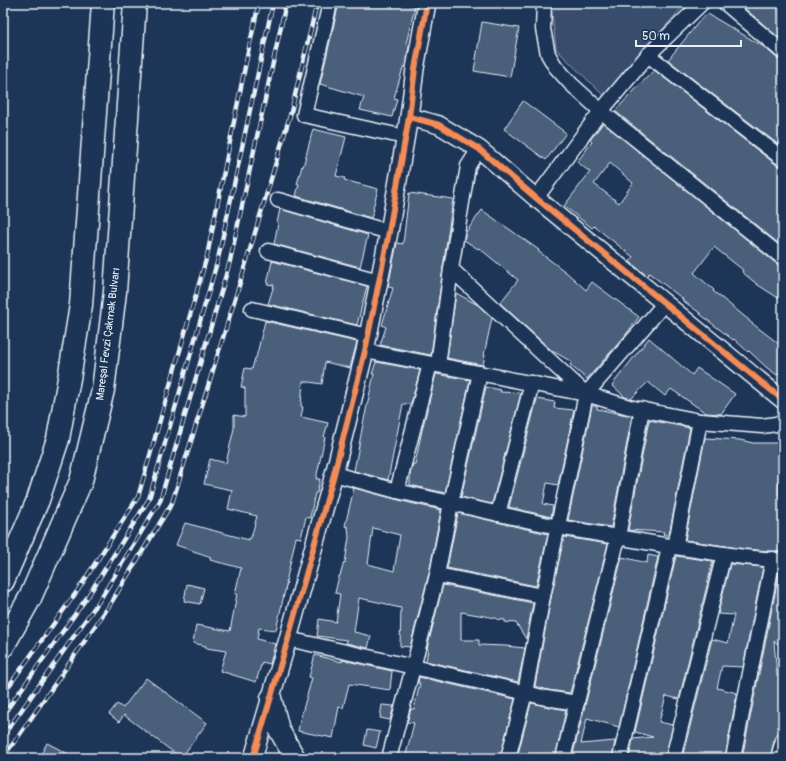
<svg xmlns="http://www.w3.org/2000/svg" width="786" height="761" viewBox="0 0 786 761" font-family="Pangolin,sans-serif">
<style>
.green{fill:#374d6c;stroke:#909fb2}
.building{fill:#495e7a;stroke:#e8f1f8;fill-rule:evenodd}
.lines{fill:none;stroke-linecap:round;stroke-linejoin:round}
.minor-casing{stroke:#e8f1f8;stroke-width:17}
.tertiary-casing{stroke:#e8f1f8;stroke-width:20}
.secondary-casing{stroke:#e8f1f8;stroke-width:23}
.primary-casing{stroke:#e8f1f8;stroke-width:25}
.minor{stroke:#1d3557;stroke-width:14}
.tertiary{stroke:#1d3557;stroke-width:17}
.secondary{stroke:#1d3557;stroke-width:20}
.primary{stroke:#1d3557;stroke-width:22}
.rail-casing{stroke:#e8f1f8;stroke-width:4.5}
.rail{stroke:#1d3557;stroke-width:3;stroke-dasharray:9;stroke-linecap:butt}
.cycleway-casing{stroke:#1d3557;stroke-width:8}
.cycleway{stroke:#f68b52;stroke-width:6}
.labels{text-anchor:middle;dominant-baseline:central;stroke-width:3;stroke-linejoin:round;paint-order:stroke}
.street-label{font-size:11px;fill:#e8f1f8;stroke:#1d3557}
</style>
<rect width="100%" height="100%" fill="#1d3557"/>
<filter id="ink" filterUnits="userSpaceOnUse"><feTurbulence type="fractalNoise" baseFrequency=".025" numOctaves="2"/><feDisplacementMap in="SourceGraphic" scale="8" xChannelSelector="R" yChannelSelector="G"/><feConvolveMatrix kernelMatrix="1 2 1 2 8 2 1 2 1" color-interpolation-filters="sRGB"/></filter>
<g filter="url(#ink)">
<path class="green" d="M551 3H686L604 96 556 49Z"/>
<g class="building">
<path d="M339 3H400L415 6 406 44 409 45V48L394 98 397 99 392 117 360 110 364 97 320 84Z"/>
<path d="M738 3H783V41Z"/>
<path d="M708 14 764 47 778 59 783 60V148L668 60 702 18Z"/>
<path d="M482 22 519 28 510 77 474 71Z"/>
<path d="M654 70 778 166 783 167V247L615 111Z"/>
<path d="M523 101 566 133 546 160 504 129Z"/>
<path d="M603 123 778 265 783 266V301L758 285 742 272 743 270 714 247 694 273 714 290 713 291 749 320V321L783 347V378L778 374 777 375 766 367 749 351 748 352 734 339 733 340 700 314V313L682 300 683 299 649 273 647 276 630 262 633 257 594 226 592 228 564 206 590 172 577 162 592 142 590 140ZM610 163 633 183 619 203 594 184Z"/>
<path d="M313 129 346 137 336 176 345 178 344 180 378 189 373 208 374 209 371 218 296 196 299 184H297L302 166 303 167Z"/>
<path d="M409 193 453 199 443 268 431 355 380 345 386 327 382 325 393 288 388 287 397 243 403 244Z"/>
<path d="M280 209 368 235 360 267 274 244 278 223H277Z"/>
<path d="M482 210 539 250 538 251 567 273 586 290 592 282 639 317 624 337 587 379 570 365 572 362 551 350 500 303 518 280 479 248 478 249 464 240 466 232Z"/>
<path d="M272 261 367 286 357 325 268 304 274 285 267 284Z"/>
<path d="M456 293 478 305 492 318 484 355H485L483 365 447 358Z"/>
<path d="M265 321 357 342 350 368 325 362 322 384 303 381 301 406 303 407 301 417 328 423 324 437H325L316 479H320L317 493H315L310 518 306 517 301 538 296 537 286 582H287L284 595 276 630 259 628 257 639 275 644 270 664 262 662 256 682 220 671 226 651 206 648V646L193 643 196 625 230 631 237 594H235L241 568 210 560 211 557 176 545 185 523 249 540V538H251L257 516 228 509 232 490 204 484 210 459 226 463 234 428V415L245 417V388L241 387 245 368 252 369 255 358H256Z"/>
<path d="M649 338 692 375 697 368 735 394 721 414 706 413 671 389 665 396 648 382 631 399 625 397 612 385Z"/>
<path d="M376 362 420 370 411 404H403L388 480 354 471 363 424 374 374H372Z"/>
<path d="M436 374 470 380 445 493 410 485V474L413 464H415L422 430Z"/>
<path d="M486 387 501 390 500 392 521 393 492 504 461 497Z"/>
<path d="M537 399 555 402 554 408 574 410 558 485 547 483 543 504 553 506 551 517 509 507Z"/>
<path d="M592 406H597V409L632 416 611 527 568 520Z"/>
<path d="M649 420 690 428 669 535H663L664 532 628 530Z"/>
<path d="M705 438 740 440 753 443H780L783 447V471H779L778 495H783V541H781V552L774 551H770L745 549 685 540Z"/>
<path d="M354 488 410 503 441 510 429 573 410 647 400 646 401 608 387 605V604L359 598 354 632 371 636 368 648 346 643 347 640 317 636 319 619 336 622 340 594 335 593 339 576H340L344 562 345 563 349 537 348 527 345 526ZM373 528 400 535 394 571 368 564Z"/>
<path d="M458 513 548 534 536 586 447 568Z"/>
<path d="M564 537 608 544 570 693 548 690 535 686 551 598Z"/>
<path d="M648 555 658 557 619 727 587 718 581 744 615 741 612 758H572L622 557 647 563Z"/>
<path d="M676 556 713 561 679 699 666 696 659 722 673 725 665 758H629L633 739 653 737 635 732Z"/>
<path d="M730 564 763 567 743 667 722 666 717 688 737 693 725 758H682L712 639 728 643 734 615 718 614Z"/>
<path d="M780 569H782L781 581H783V648L774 641 777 676H783V732L777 734 775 737 770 758H742Z"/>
<path d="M187 584 204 588 200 604 184 601Z"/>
<path d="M443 585 533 603 526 639 516 623 505 622V620L496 619V618L461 612V640H479V645L505 646 525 648 518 682 426 661 428 649H427Z"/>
<path d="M315 655 342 662V660L392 671 390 690 349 684 343 708 339 707 333 738 298 731 300 720 312 678 309 677Z"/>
<path d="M419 677 515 699 500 758H413L406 754 414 723 407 722 411 709H414L420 683H418Z"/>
<path d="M146 678 207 723 181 758 124 715 119 722 109 714 117 704 123 708Z"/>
<path d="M531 703 545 706 566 710 555 758H517Z"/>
<path d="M382 705 394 706 390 720 380 718Z"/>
<path d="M367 730 380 732 376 748 364 745Z"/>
<path d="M47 743 76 758H39Z"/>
</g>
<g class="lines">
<defs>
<g id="minor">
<path d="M330 3 304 115 405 137"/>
<path d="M544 3 543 29 548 54 555 66 571 84 601 111 783 258"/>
<path d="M725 3 783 52"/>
<path d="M648 55 783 159"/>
<path d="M536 198 601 111 648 55 702 3"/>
<path d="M278 200 389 232"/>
<path d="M268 251 379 281"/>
<path d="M451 269 586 394 664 304"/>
<path d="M252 309 368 336"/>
<path d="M365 351 586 394 629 407 700 421 762 426 783 423"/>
<path d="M438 365 451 269 468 166 479 149"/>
<path d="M334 474 397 491 553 526 675 547 744 557 783 561"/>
<path d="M397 491 430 364"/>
<path d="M498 514 532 383"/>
<path d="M675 547 700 421"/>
<path d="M437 575 543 596"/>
<path d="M288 639 494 685 546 698 577 703"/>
<path d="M389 758 424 626 437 575 451 503 480 373"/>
<path d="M508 758 525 693 543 596 586 394"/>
<path d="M563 758 618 537 642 409"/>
<path d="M620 758 664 570 669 546"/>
<path d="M673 758 724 554"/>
<path d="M733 758 773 559"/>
<path d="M778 758 783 740"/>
</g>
<g id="tertiary">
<path d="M409 117 425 121 439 125 479 149 536 198 783 400"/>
<path d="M253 758 288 639 334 474 365 351 389 232 409 117 415 69 427 3"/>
</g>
<path id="secondary" d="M271 698 279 730 295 758"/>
<g id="primary">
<path d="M3 581 38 500 58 439 70 373 81 305 103 3"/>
<path d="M3 646 30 598 81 481 103 390 115 292 135 3"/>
</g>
</defs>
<use href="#minor" class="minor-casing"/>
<use href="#tertiary" class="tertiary-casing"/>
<use href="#secondary" class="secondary-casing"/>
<use href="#primary" class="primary-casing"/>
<use href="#minor" class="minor"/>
<use href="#tertiary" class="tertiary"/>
<use href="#secondary" class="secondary"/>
<use href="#primary" class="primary"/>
<defs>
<g id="rail">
<path d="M3 694 78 590 138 497 207 256 248 52 259 3"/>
<path d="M3 715 88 596 149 499 218 259 273 3"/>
<path d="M3 736 99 601 160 501 230 261 286 3"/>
<path d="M3 757 18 737 109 606 172 503 246 263 291 112 317 3"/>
</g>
</defs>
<use href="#rail" class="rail-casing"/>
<use href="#rail" class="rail"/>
<defs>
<g id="cycleway">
<path d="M409 117 425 121 439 125 479 149 536 198 783 400"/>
<path d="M253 758 288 639 334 474 365 351 389 232 409 117 415 69 427 3"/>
</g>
</defs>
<use href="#cycleway" class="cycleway-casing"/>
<use href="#cycleway" class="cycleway"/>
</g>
</g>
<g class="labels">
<g class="street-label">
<text transform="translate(108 334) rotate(-83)">Mareşal Fevzi Çakmak Bulvarı</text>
</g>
</g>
<rect width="786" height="761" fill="none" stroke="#1d3557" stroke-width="16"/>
<rect x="8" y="8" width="770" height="745" fill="none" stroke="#e8f1f8" stroke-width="1.5" filter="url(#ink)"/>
<path d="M636 40v6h105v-6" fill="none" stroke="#e8f1f8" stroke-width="2"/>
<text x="642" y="40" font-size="12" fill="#e8f1f8" stroke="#1d3557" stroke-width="3" paint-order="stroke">50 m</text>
</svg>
